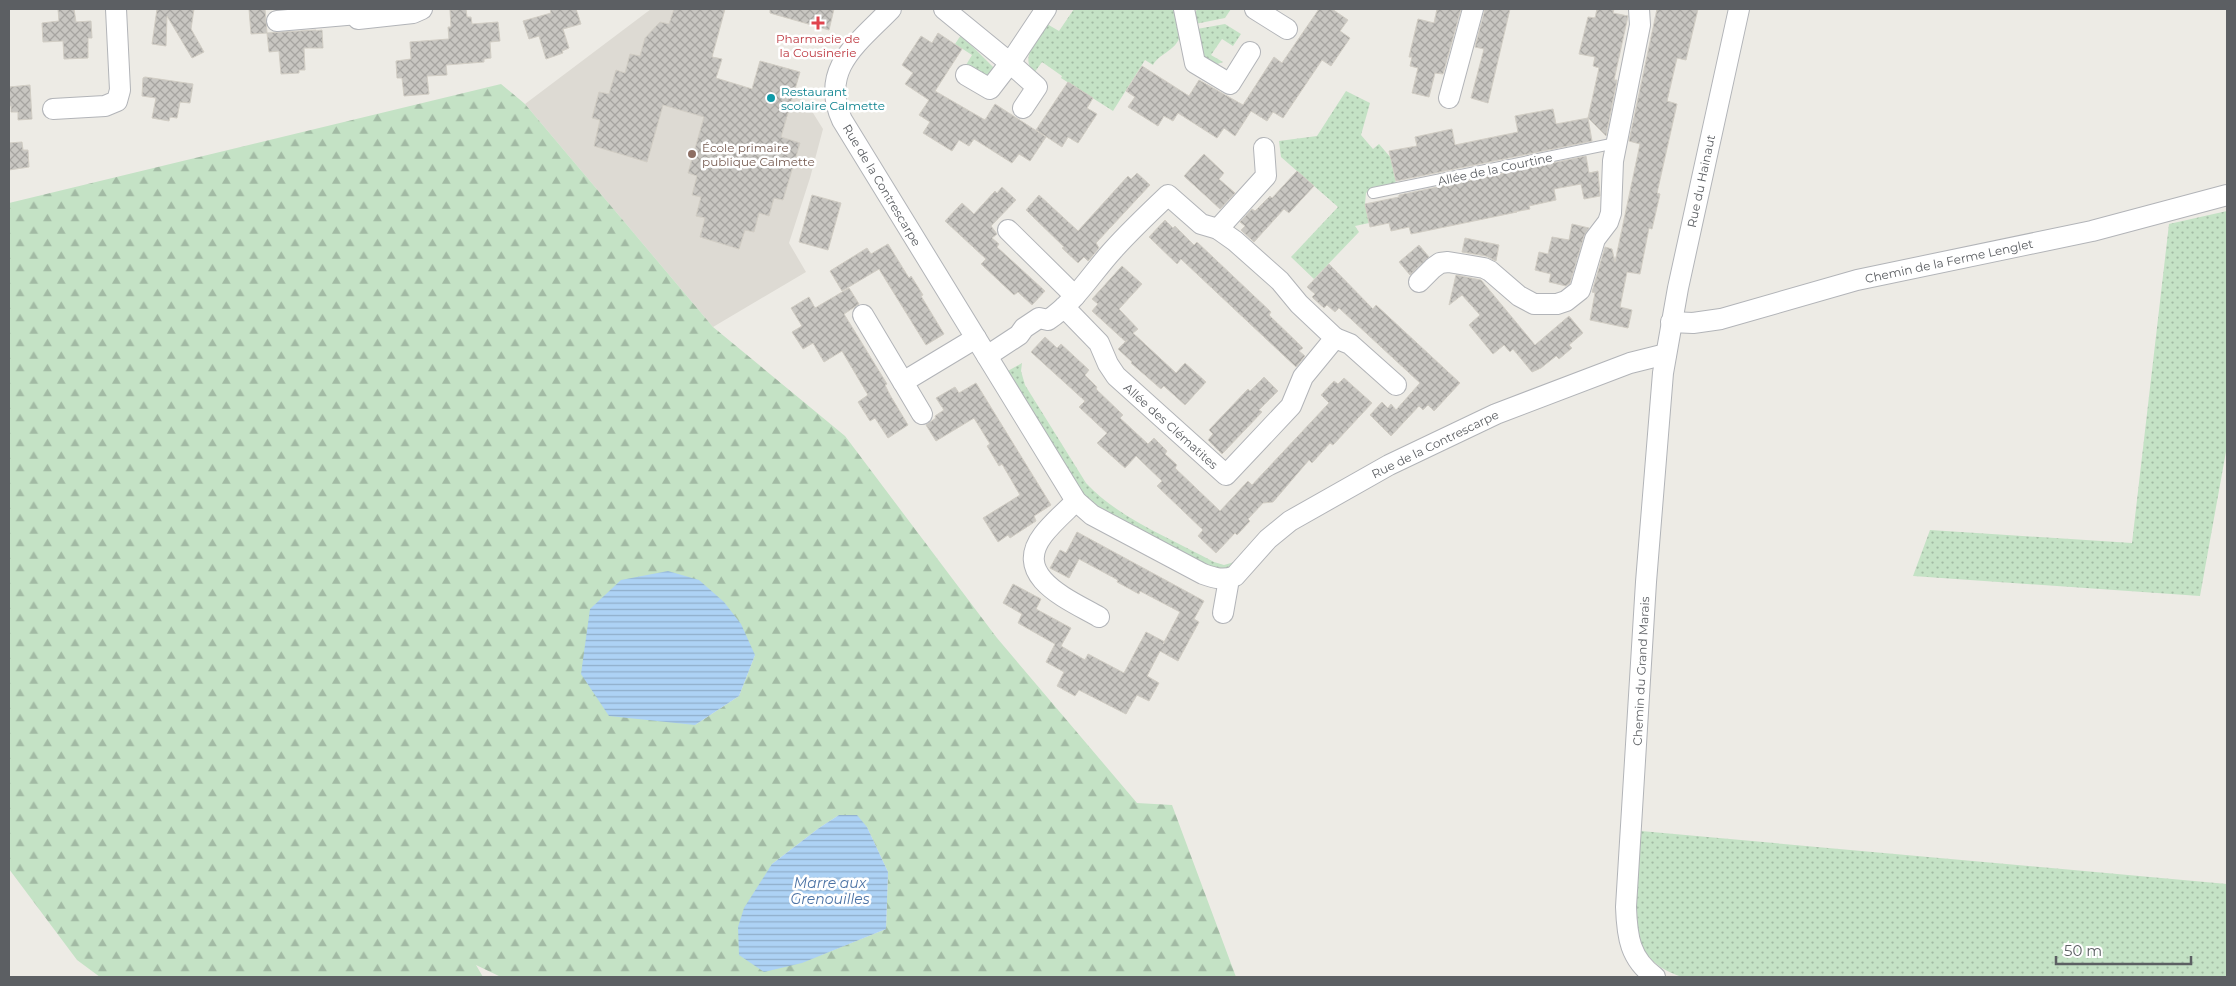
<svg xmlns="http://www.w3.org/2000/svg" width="2236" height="986" viewBox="0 0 2236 986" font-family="Montserrat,sans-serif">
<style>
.education{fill:#dddad3}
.grass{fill:url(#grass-dots)}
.forest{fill:url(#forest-firs);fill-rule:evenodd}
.water{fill:url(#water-rules)}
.building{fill:url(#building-cross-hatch);stroke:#d1cdc4}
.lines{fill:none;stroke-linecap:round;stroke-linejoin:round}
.lane-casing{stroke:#b2b4b8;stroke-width:12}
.street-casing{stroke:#b2b4b8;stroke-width:22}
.lane{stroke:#fff;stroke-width:10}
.street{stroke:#fff;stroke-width:20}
.health-dot{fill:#e0444e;stroke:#fff;stroke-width:2}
.culture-dot{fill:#0f9aa8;stroke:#fff;stroke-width:2}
.education-dot{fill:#8d6e63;stroke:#fff;stroke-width:2}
.labels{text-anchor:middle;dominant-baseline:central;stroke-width:5;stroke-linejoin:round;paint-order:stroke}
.health-label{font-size:12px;fill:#be3a42;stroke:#fff}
.culture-label{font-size:12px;fill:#0d838f;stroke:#fff;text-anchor:start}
.education-label{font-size:12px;fill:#785e54;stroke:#fff;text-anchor:start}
.street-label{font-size:12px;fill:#5c5f63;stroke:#fff}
.water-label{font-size:14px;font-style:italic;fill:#4c73a5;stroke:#fff}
</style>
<defs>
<pattern id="grass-dots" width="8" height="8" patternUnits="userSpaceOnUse" patternTransform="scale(1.25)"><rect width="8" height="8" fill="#c4e2c5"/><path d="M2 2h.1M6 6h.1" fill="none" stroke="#a2baa4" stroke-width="1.8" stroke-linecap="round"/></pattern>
<pattern id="forest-firs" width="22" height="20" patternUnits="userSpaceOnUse" patternTransform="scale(1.25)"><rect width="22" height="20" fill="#c4e2c5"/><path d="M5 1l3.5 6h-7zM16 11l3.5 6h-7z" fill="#a2baa4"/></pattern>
<pattern id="water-rules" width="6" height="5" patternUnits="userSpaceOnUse" patternTransform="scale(1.25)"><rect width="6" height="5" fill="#add2f5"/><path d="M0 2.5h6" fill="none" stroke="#90aeca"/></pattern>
<pattern id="building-cross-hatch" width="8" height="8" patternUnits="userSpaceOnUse" patternTransform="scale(1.25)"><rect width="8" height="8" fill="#c8c6c1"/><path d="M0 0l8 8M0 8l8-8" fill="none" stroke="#a6a4a0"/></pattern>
</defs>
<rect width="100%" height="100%" fill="#edebe5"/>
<path class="education" d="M651 9H725L717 39 703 54 722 59 716 78 750 97 760 61 800 72 793 97 805 100 823 129 810 178 789 243 806 272 713 327 525 104Z"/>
<g class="grass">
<path d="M1074 9H1174L1179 39C1173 52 1160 53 1153 65L1145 60 1113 111 1061 78 1062 76 1042 62 1034 73C1019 57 1038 39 1047 24L1059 31Z"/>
<path d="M1197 9H1231L1225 18 1195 24 1194 17Z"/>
<path d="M1225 24 1241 34 1233 46 1222 39 1211 55 1223 62 1215 65 1203 58 1197 29Z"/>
<path d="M961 35 994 68 988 78 966 65 972 55 955 44Z"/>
<path d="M1346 91 1370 103 1361 135 1373 149 1379 144 1391 158 1396 183 1373 187 1366 193 1365 204 1369 223 1355 226 1359 232 1314 279 1291 257 1338 207 1281 157 1279 141 1317 136Z"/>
<path d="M2227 211V446L2200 596 1913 576 1930 530 2132 543 2169 224Z"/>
<path d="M1022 363 1021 371 1025 385 1086 483C1118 518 1172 539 1214 562L1224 565 1238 561 1232 567 1218 571 1107 516 1084 495 1006 372Z"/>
<path d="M1641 831 2227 884V977H1682C1667 972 1654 965 1644 951 1631 933 1640 855 1641 831Z"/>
</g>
<path class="forest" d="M501 84 525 104 713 327 845 436 997 638 1137 803 1172 805 1236 977H501L476 965 483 977H100L77 960 9 869V203ZM755 655 739 696 695 725ZM839 815 867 827 888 872 886 929 821 955 772 864 819 828Z"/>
<g class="water">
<path d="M668 571 699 580 724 602 741 624 755 655 739 696 695 725 609 716 581 674 590 609 621 580Z"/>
<path d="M839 815H857L867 827 888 872 886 929 802 963 764 972 739 955 738 927 744 908 772 864 819 828Z"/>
</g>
<g class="building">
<path d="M58 9H74L76 22 91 21 92 38H88V58L64 59 63 41 43 42 42 23 59 21Z"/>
<path d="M157 9H194L191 29 204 52 192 58 167 16 166 46 152 44Z"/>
<path d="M249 9H265L267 33 251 34Z"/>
<path d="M466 9 467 17H471L472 24 498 22 500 41 490 42 491 58 484 59V62L446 65 447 75 427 76 429 94 404 96 402 78H397L396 61 411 59 410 42 449 39 448 27H451L450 10Z"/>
<path d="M550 9H576L581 24 563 29 569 48 562 51 563 53 546 59 539 36 529 39 523 21 551 13Z"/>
<path d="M674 9H725L712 57 722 59 716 78 752 89 760 61 800 72 781 137 800 143 783 200 774 198 769 216 759 213 754 232 745 230 739 249 700 237 705 218 696 216 701 197 692 195 697 176 688 173 704 117 663 105 647 162 594 146 600 120 592 118 599 92 609 94 616 70 625 73 630 54 640 56 645 38 660 22 669 24Z"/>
<path d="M770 9H834L829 30 770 13Z"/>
<path d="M1319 9H1332L1348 20 1340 31 1350 38 1331 66 1322 60 1283 118 1273 112 1267 121 1251 111 1235 136 1224 128 1217 138 1178 113 1173 121 1164 116 1158 126 1128 107 1135 97 1126 91 1142 66 1189 96 1199 80 1243 105 1274 57 1282 63Z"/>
<path d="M1437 9H1461L1443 74 1435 73 1429 97 1412 93 1418 68 1410 66 1412 57H1409L1418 19 1434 23Z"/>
<path d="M1485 9H1510L1488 103 1471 98 1484 49 1475 47Z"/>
<path d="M1597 9H1614L1613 13 1628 16 1614 80H1617L1606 136 1588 118 1599 68 1593 66 1595 57 1579 54 1588 17 1595 18Z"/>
<path d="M1657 9H1698L1686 60 1677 58 1671 84 1667 101 1677 104 1657 193 1660 194 1652 229 1649 228 1640 274 1627 272 1620 307 1632 310 1628 328 1590 320 1595 293 1592 292 1605 247 1612 249 1615 262 1640 144 1629 141Z"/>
<path d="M316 30V31L322 30 323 48H304L305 70H299V73L281 74 279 51 269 52 267 33Z"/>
<path d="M938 33 962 49 935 91 985 120 995 104 1046 137 1030 161 1019 154 1012 163 974 139 969 146 959 140 952 151 923 133 930 122 919 115 929 100 905 84 913 73 902 65 921 36 932 43Z"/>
<path d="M145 77 193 84 190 103 180 102 177 118 170 117 169 121 152 118 156 98 142 96 143 78Z"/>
<path d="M1068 82 1093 98 1087 108 1097 114 1078 143 1068 137 1062 147 1036 130Z"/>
<path d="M30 85 32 119 18 120V112H11V106H9V87Z"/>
<path d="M1553 109 1556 124 1588 118 1592 141 1396 181 1389 151 1417 146 1415 137 1452 129 1455 145 1518 132 1515 116Z"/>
<path d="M22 142 23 150H28L29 167 9 170V143Z"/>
<path d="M1204 154 1224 173 1219 179 1235 193 1220 209 1184 176Z"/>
<path d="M1586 156 1589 173 1598 171 1600 196 1584 199 1581 184 1554 189 1556 200 1529 206 1530 209 1514 212H1517L1469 222 1411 234 1409 227 1391 231 1389 223 1370 227 1365 204 1399 197V195Z"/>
<path d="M1297 171 1314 186 1289 213 1284 209 1254 242 1241 230 1245 226 1240 222 1252 209 1255 211 1270 196 1272 198Z"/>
<path d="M1137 173 1150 185 1096 243 1099 248 1088 261 1084 257 1078 263 1062 248 1064 247 1026 210 1039 195 1078 231 1128 176 1131 179Z"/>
<path d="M1002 187 1016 200 991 226 997 234 992 238 999 244 997 247 1045 291 1032 305 1018 292 1014 295 981 264 986 259 945 221 962 203 974 214 995 191 997 193Z"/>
<path d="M812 195 841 203 828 250 799 242Z"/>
<path d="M1165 220 1173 228 1175 226 1194 245 1197 242 1271 312 1269 315 1303 348 1299 351 1305 356 1296 367 1181 259 1177 264 1149 237Z"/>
<path d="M1572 224 1589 228 1584 236 1570 283 1566 286 1549 282 1551 274 1535 270 1539 252 1548 254 1552 237 1569 240Z"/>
<path d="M1465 238 1499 245 1496 261 1486 256 1462 252Z"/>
<path d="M888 244 909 278 911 276 923 295 921 296 944 334 926 345 879 269 842 291 830 271 867 248 871 254Z"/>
<path d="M1419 245 1429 257 1410 275 1399 262Z"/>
<path d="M1329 264 1373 309 1376 305 1460 383 1434 411 1428 405 1423 410 1419 406 1391 436 1370 415 1382 402 1388 408 1391 404 1396 410 1420 383 1339 308 1335 312 1327 305 1324 308 1312 297 1315 294 1307 287Z"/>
<path d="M1122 266 1142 284 1119 309 1138 329 1133 333 1176 373 1185 363 1206 382 1185 405 1164 386 1161 389 1131 363 1132 362 1118 349 1127 340 1126 342 1092 311 1098 304 1092 299Z"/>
<path d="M1456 275 1481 280 1535 345 1569 316 1583 333 1569 345 1572 348 1559 359 1556 356 1541 368 1532 372 1513 349 1510 352 1504 345 1493 354 1469 325 1480 315 1462 295 1449 305Z"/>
<path d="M849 288 859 304 844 314 887 384 885 385 890 395 908 425 888 438 875 418 870 421 858 402 868 395 842 351 824 362 813 343 803 349 792 332 802 326 791 308 809 297 815 308Z"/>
<path d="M1045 337 1057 348 1061 344 1089 370 1085 375 1097 387 1096 389 1123 415 1120 418 1148 444 1154 438 1167 451 1165 454 1177 465 1175 468 1220 511 1248 481 1252 485 1329 403 1321 395 1334 381 1338 384 1344 378 1372 403 1333 445 1330 443 1312 463 1309 460 1273 502 1263 503 1248 519 1250 521 1237 535 1235 533 1216 553 1198 536 1203 530 1157 486 1162 481 1136 456 1125 468 1097 443 1107 433 1079 407 1085 401 1031 352Z"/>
<path d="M1264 377 1278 391 1259 410 1262 412 1222 454 1208 440 1213 434 1209 430 1248 389 1250 391Z"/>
<path d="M976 383 1051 505 1034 516 1036 521 1010 538 1008 535 998 542 983 518 1020 495 1002 464 999 466 987 446 990 444 974 418 936 441 926 425 936 418 935 416 944 410 936 398 955 387 959 393Z"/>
<path d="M1077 532 1204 601 1194 619 1199 622 1178 661 1160 651 1147 676 1159 683 1149 701 1137 695 1126 714 1079 690 1075 696 1057 686 1064 672 1046 662 1055 644 1018 623 1022 614 1003 603 1013 584 1041 599 1036 609 1071 628 1061 646 1085 660 1088 654 1124 673 1146 632 1165 642 1163 644 1180 612 1140 591 1139 594 1117 582 1118 580 1079 559 1069 578 1050 568 1060 550 1066 553Z"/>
</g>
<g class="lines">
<defs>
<path id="lane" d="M1373 193 1616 143"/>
<g id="street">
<path d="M358 9V19L413 13 422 9"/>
<path d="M891 9C858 43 819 69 842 120L1076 501 1092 515 1203 574C1214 578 1224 581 1235 576L1268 539 1290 521 1389 465 1496 414 1630 363 1666 354"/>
<path d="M944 9 1010 63 1046 9"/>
<path d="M1184 9 1195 63 1230 84 1250 52"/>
<path d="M1255 9 1287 29"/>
<path d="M277 21 358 14"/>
<path d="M966 75 990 89 1010 63 1037 87 1023 108"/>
<path d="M1449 98 1473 9"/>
<path d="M53 109 105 106 117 101 120 90 116 9"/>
<path d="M1218 229 1266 176 1264 148"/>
<path d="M1008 230 1075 296"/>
<path d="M1419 282 1433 268 1440 263 1448 262 1484 268 1490 271 1519 296 1534 304H1557L1566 301 1580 290 1595 239 1608 222 1611 213 1613 161 1640 25 1639 9"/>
<path d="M863 315 903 382"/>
<path d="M1671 322 1693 323 1721 319 1857 280 2092 231 2227 195"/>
<path d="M1335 338 1350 344 1396 385"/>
<path d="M987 356 1019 335 1024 328 1039 318 1048 320C1075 302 1092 273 1113 250 1130 231 1149 213 1168 195L1201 224 1218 229 1235 241 1280 281 1299 304 1335 338 1303 377 1291 406 1226 475 1116 376 1108 364 1099 343 1064 307"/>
<path d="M922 414 903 382 976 338"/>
<path d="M1076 501C1065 512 1052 523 1043 535 1011 577 1070 600 1099 617"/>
<path d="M1223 613 1229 579"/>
<path d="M1655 977C1630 959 1627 937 1626 907L1646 582 1663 373 1678 288 1739 9"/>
</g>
</defs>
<use href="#lane" class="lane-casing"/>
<use href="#street" class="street-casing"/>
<use href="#lane" class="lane"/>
<use href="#street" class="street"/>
</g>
<path class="health-dot" d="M815.5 15.5h5v5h5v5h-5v5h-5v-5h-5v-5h5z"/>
<circle class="culture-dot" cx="771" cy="98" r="5"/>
<circle class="education-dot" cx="692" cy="154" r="5"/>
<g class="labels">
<g class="health-label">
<text x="818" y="38">Pharmacie de<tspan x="818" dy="14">la Cousinerie</tspan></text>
</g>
<g class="culture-label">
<text x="781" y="91">Restaurant<tspan x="781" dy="14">scolaire Calmette</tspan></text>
</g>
<g class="education-label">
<text x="702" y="147">École primaire<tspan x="702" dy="14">publique Calmette</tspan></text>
</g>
<g class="street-label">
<text transform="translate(1495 169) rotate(-12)">Allée de la Courtine</text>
<text transform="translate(1701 181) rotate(-78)">Rue du Hainaut</text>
<text transform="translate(882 185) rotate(59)">Rue de la Contrescarpe</text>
<text transform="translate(1949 261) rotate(-12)">Chemin de la Ferme Lenglet</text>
<text transform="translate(1171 426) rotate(42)">Allée des Clématites</text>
<text transform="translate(1435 444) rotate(-26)">Rue de la Contrescarpe</text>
<text transform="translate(1641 671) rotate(-87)">Chemin du Grand Marais</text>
</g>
<g class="water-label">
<text x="830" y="883">Marre aux<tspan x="830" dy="16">Grenouilles</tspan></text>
</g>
</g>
<rect width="2236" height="986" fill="none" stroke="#5c5f63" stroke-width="20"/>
<path d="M2056 956v8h135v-8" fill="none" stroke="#5c5f63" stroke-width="2.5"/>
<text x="2064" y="956" font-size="15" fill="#5c5f63" stroke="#ffffff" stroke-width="4" paint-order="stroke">50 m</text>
</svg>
